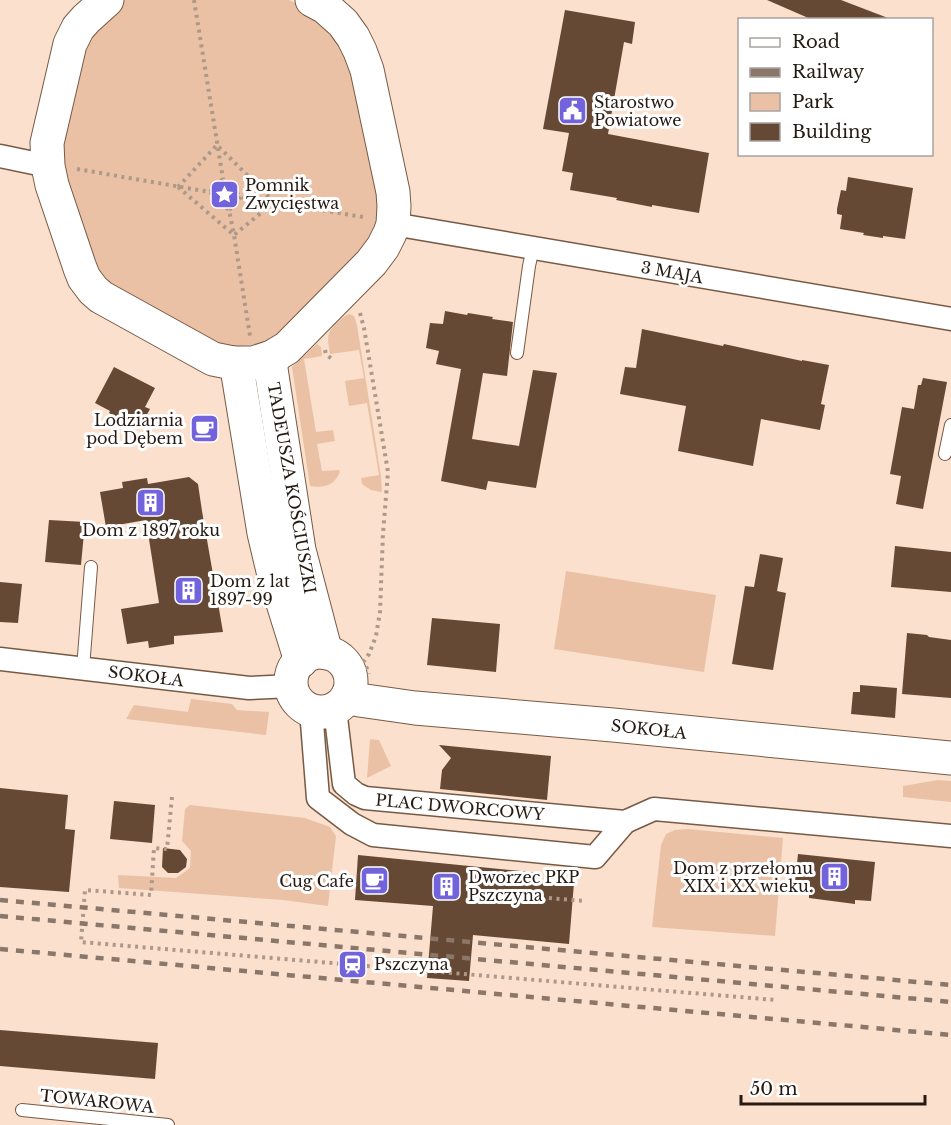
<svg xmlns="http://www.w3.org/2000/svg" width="951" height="1125" viewBox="0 0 951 1125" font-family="'Libre Baskerville',serif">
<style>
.green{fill:#eac1a5}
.building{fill:#654935}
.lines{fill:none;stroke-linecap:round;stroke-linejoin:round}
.lane-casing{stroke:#775a45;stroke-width:14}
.street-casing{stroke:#775a45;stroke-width:25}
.secondary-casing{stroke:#775a45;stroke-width:35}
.path{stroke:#ad9889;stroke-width:4;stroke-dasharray:3 4.5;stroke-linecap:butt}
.lane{stroke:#fff;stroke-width:12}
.street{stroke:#fff;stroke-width:22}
.secondary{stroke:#fff;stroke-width:33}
.rail{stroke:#8a776a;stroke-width:4.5;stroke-dasharray:8 8;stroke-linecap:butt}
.labels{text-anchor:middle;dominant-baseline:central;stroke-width:6;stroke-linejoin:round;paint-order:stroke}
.poi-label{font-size:16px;fill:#261a12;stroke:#fff;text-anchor:start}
.street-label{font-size:16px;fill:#261a12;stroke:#fff}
</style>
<rect width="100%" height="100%" fill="#fbe0cd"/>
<g class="green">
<path d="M124 0H289L310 11 350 55 381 198 380 215 366 248 291 325 269 341 259 344 232 347 217 344 109 287 96 273 63 181 59 135 76 67 94 30Z"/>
<path d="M349 314 354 316 357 325 381 476 382 492 371 490 362 484 361 478 379 475 367 403 349 406 345 381 364 378 359 350 330 354C328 339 325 334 337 323 341 319 344 316 349 314Z"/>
<path d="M317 344 321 347 322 356 304 359 316 432 333 430 335 441 317 444 322 471 339 470 340 472C334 486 324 488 310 486L292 367Z"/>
<path d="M566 571 716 595 704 672 554 649Z"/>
<path d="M191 699 232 704 237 710 269 712 266 735 126 719 134 705 188 712Z"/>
<path d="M370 739 379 740 391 766 367 778Z"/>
<path d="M938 780 951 781V802L903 797V786Z"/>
<path d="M190 805 305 818 330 827 336 836 328 906 283 900 119 888 118 875 176 878 190 868 191 851 182 841 185 809Z"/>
<path d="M688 829 783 838 775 936 652 927 661 845 666 834 675 830Z"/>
</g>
<g class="building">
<path d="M767 0H841L888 18 887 20H813Z"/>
<path d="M565 10 635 22 632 44 624 42 608 134 709 153 699 213 652 205V207L616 200 617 198 570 190 573 173 562 171 569 133 543 129Z"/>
<path d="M848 177 913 188 905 239 883 236V238L863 235 864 233 840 229 842 215 837 214V209L841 190 846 191Z"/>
<path d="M445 311 467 315 468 313 493 317 492 319 513 322 507 376 483 373 472 439 519 446 533 370 557 373 536 488 488 481 486 490 441 481 461 369 436 364 439 351 426 348 430 323 443 324Z"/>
<path d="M642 329 723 346 724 344 802 361V360L829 365 821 404 825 405 820 430 761 419 753 466 678 451 686 406 620 394 625 367 636 368Z"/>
<path d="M114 367 155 388 145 407 150 409 139 429 109 413 110 411 95 403Z"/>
<path d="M923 378 947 382 923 509 896 504 901 476 890 474 902 407 914 409 918 385H921Z"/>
<path d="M189 477 198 484 202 511 223 632 174 636V644L149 648 148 641 127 644 121 609 159 603 146 520 106 527 100 492 123 488 122 482 147 478 148 484Z"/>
<path d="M49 520 85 522 81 565 45 562Z"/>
<path d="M895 546 951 552V592L891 587Z"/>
<path d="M760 554 783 558 777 591 786 593 773 670 732 664 745 586 754 587Z"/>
<path d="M0 582 22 584 18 623 0 622Z"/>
<path d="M432 618 500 624 496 672 427 665Z"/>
<path d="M907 633 927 635 929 637 951 640V698L902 694Z"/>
<path d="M860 685 897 688 895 718 851 714 853 692H860Z"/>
<path d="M439 745 551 756 547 800 440 789 442 770 451 758Z"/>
<path d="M0 788 68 795 65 829 75 830 69 892 0 887Z"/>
<path d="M114 801 155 805 152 843 110 839Z"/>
<path d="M163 848 180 850 187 859 186 867 178 873H168L162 867Z"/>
<path d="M798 854 875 862 871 901 855 900V904L809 898V894L794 892Z"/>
<path d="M358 855 540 873 539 880 574 883 569 944 473 935 469 981 427 978 433 906 355 900Z"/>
<path d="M0 1030 158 1043 155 1079 0 1066Z"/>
</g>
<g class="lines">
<defs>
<g id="lane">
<path d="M517 353 529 266 533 248"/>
<path d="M945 454 951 425"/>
<path d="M83 668 91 567"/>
<path d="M22 1110 168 1125"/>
</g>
<g id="street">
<path d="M0 156 48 166"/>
<path d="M393 224 951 319"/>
<path d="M0 659 249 688 292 686"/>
<path d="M335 709 344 784 356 794 365 798 625 822 654 809 951 836"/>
<path d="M311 710 318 798 352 824 373 835 595 857 625 822"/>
</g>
<g id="secondary">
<path d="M107 0 86 19 78 28 70 44 47 143 48 166 52 185 80 268 84 278 93 290 101 297 213 359 233 363H253L272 357 287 348 371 263 383 247 390 233 393 224 394 206 393 192 367 70 360 51 353 37 343 23 325 7 312 0"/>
<path d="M272 357 271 369 299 550 326 653"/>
<path d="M233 363 237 368 238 374 264 533 273 571 301 661"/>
<circle cx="321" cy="682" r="30"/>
<path d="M348 695 359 700 415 708 613 725 951 758"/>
</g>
</defs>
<use href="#lane" class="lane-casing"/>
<use href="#street" class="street-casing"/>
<use href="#secondary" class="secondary-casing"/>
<g class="path">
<path d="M194 0 223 179"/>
<path d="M77 169 210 192 223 179 241 197 274 202"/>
<path d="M178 187 217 145 274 202 363 217 364 219"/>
<path d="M178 187 234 235 250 336"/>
<path d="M210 192 229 210 234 235 273 203"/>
<path d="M229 210 241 197"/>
<path d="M360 313 364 328 388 472 383 533 380 612 376 636 369 654 364 661 369 674"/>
<path d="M325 350 326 354 333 360"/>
<path d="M172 797 167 849 154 848 151 895 85 890 81 942 775 1000"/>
<path d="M549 898 584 901"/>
</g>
<use href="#lane" class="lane"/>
<use href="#street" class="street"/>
<use href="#secondary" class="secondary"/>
<g class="rail">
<path d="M0 900 951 985"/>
<path d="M0 916 951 1002"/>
<path d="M0 949 951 1035"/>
</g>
</g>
<defs>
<symbol id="civic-square" viewBox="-11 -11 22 22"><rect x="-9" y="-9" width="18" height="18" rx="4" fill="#7263dd" stroke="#fff"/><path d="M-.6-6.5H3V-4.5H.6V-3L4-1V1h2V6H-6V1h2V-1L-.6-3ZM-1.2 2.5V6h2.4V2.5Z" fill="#fff"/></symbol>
<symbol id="sight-square" viewBox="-11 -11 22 22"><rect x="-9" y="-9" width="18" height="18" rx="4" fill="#7263dd" stroke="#fff"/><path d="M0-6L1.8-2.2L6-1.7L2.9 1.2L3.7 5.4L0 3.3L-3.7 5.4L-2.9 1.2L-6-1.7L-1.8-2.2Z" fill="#fff"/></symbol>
<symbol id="cafe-square" viewBox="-11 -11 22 22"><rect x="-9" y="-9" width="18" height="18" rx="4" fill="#7263dd" stroke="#fff"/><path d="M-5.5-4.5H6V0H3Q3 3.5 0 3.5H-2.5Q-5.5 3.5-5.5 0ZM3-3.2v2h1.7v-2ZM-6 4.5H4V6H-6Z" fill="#fff"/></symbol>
<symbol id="building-square" viewBox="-11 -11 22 22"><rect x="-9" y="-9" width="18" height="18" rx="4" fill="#7263dd" stroke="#fff"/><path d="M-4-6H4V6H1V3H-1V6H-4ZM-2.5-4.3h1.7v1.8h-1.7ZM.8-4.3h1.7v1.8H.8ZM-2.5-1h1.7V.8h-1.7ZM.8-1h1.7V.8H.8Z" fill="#fff"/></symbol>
<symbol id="station-square" viewBox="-11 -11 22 22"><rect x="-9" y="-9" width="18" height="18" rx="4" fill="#7263dd" stroke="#fff"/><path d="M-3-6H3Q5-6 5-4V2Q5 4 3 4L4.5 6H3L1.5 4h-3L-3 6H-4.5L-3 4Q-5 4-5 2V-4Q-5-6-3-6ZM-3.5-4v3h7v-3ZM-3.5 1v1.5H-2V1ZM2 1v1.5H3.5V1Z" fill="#fff"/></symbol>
</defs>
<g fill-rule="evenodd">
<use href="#civic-square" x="556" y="94" width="33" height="33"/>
<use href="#sight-square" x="208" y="178" width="33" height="33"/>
<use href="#cafe-square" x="188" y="412" width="33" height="33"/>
<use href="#building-square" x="134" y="486" width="33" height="33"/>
<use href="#building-square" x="172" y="574" width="33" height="33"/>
<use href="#building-square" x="818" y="860" width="33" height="33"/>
<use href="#cafe-square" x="358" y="864" width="33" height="33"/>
<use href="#building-square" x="430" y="870" width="33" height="33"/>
<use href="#station-square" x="336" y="948" width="33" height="33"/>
</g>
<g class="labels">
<g class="poi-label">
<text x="594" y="102">Starostwo<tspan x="594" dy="18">Powiatowe</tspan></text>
<text x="245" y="185">Pomnik<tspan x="245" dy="18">Zwycięstwa</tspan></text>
<text x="183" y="420" text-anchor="end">Lodziarnia<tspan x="183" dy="18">pod Dębem</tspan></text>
<text x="151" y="530" text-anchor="middle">Dom z 1897 roku</text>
<text x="210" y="581">Dom z lat<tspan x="210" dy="18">1897-99</tspan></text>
<text x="813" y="868" text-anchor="end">Dom z przełomu<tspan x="813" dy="18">XIX i XX wieku.</tspan></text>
<text x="468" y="877">Dworzec PKP<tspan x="468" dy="18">Pszczyna</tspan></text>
<text x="354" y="881" text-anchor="end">Cug Cafe</text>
<text x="374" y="964">Pszczyna</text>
</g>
<g class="street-label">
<text transform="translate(672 272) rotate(10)">3 MAJA</text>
<text transform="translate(292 488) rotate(80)">TADEUSZA KOŚCIUSZKI</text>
<text transform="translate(146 676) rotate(7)">SOKOŁA</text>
<text transform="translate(649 729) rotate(6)">SOKOŁA</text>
<text transform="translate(460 807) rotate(5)">PLAC DWORCOWY</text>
<text transform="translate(97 1101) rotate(6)">TOWAROWA</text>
</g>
</g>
<rect x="738" y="18" width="195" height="138" fill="#ffffff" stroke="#a8a3a0" stroke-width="1.5"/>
<rect x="750" y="38" width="30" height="9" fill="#ffffff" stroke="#a8a3a0" stroke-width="1.5"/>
<text x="792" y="48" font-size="18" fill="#261a12">Road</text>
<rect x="750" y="68" width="30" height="9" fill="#8a776a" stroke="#a8a3a0" stroke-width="1.5"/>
<text x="792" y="78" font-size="18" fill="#261a12">Railway</text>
<rect x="750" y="93" width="30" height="18" fill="#eac1a5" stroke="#a8a3a0" stroke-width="1.5"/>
<text x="792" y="108" font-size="18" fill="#261a12">Park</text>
<rect x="750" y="123" width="30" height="18" fill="#654935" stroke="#a8a3a0" stroke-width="1.5"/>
<text x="792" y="138" font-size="18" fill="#261a12">Building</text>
<path d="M741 1095v9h184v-9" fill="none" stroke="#261a12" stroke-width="3"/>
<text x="750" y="1095" font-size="18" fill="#261a12" stroke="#ffffff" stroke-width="4.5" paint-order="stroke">50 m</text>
</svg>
